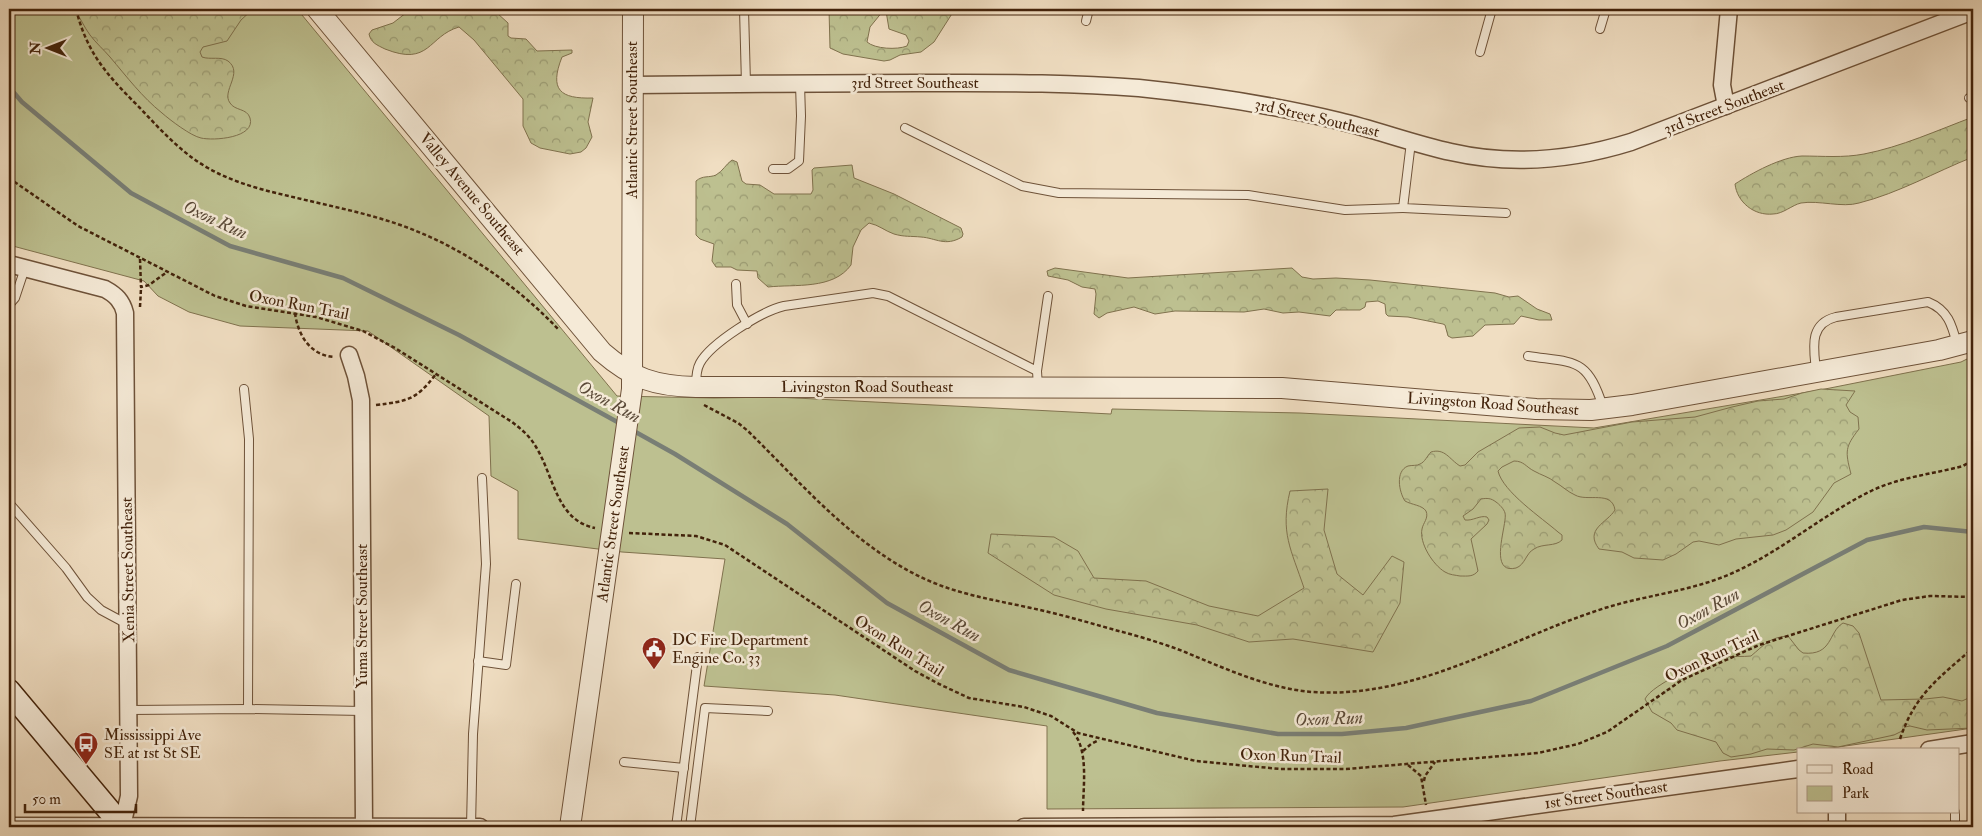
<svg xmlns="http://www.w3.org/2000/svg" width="1982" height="836" viewBox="0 0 1982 836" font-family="'IM FELL Double Pica',serif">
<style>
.green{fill:#bdc090;stroke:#80724e}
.forest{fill:url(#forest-crowns);stroke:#80724e;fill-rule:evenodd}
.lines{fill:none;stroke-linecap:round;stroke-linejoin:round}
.stream{stroke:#797e75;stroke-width:4.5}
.service-casing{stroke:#6e5239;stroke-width:10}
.minor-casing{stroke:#6e5239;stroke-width:19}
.tertiary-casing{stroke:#6e5239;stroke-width:22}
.secondary-casing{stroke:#43230b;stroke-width:25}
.path{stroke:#43230b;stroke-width:2.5;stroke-dasharray:4 2.5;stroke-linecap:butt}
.service{stroke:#f5ead7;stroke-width:8}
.minor{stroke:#f5ead7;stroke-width:16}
.tertiary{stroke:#f5ead7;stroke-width:20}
.secondary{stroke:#f5ead7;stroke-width:22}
.labels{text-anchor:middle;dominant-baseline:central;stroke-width:5;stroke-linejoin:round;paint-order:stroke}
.street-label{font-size:16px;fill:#43230b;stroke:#f5ead7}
.poi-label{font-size:16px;fill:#43230b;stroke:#f5ead7;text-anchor:start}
.water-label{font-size:18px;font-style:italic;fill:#5a4937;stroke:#f5ead7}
</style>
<defs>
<pattern id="forest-crowns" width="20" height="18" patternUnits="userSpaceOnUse" patternTransform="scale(1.25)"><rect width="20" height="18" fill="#bdc090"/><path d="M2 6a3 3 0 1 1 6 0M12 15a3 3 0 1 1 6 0" fill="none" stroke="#9b9c74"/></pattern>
</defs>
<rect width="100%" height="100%" fill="#f0dec2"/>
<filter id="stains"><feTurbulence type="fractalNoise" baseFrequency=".004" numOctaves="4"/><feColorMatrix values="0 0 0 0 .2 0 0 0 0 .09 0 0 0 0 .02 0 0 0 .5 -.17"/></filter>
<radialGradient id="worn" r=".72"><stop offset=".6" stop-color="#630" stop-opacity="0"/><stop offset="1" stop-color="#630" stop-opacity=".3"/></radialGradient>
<path class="green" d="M9 9H297L617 396 714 398 776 397 1111 414 1112 409 1300 413 1594 428 1820 390 1961 362 1973 356V728L1824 749 1798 750V752L1720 761 1403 807 1047 809V726L835 695 704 686 725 559 622 552 518 539V491L491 476 489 416 368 331 240 326 189 312 158 296 144 281 9 245Z"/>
<g class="forest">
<path d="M74 9H253L241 20 227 41 203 47 200 52 202 57C210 60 221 56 228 61 244 73 221 91 230 103 235 111 247 108 250 118 256 138 213 141 201 138 191 136 170 120 162 113 142 97 127 77 110 57 104 50 96 43 90 35 84 27 80 17 74 9Z"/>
<path d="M411 9H484L497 13 508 23V36L511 38 526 39 537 51 572 50V53L562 57C549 90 560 99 593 98L588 122 592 137 586 148 581 152 570 154 540 148 531 143 523 126V99L474 40 459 27C428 36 430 67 385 49 377 45 371 43 369 34L372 30 393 23Z"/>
<path d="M829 9H955L934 42 921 52 900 55 890 60 884 61 843 54 830 48ZM883 11H886L889 29 906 35 909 41 907 46C897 50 875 49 867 42L870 27Z"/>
<path d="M1973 117V157C1935 172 1899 193 1859 203 1842 208 1819 200 1801 203 1792 205 1783 214 1773 214 1754 216 1737 202 1735 184 1752 173 1781 157 1802 156 1823 156 1843 158 1864 154 1901 147 1938 130 1973 117Z"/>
<path d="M732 160 737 162 742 181 746 184 760 185 774 194H811L813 190 812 170 814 168 852 165 854 178 894 194 961 228 963 234 962 237C945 247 936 238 921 237 911 236 904 237 894 234 885 231 879 225 869 223L861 230 853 247 851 265C833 290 795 284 768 287L758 278 757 271 737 270 731 267H716L712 261 714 244 700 239 696 235V181C703 175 709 178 716 175 723 171 726 164 732 160Z"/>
<path d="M1055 268 1128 278 1292 268 1302 277 1313 279 1336 278 1370 280 1495 293 1509 297 1518 296 1537 309 1550 314 1552 320H1539L1521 316 1514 324 1485 325 1473 336 1452 338 1448 336 1445 325 1443 324 1408 317 1388 316 1386 314 1385 304 1378 301 1366 302 1365 307 1360 310H1336L1330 316 1299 312 1283 313 1264 309 1244 312 1175 311 1155 314 1134 307 1107 313 1099 318 1094 314 1096 294 1095 289 1082 287 1068 280 1048 276 1047 271Z"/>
<path d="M1821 389 1855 391 1846 405 1850 412 1858 417 1859 429C1845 447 1845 451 1851 474L1834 483 1813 512 1786 530 1773 535 1736 539 1719 545 1699 541 1693 542 1676 554 1663 560 1634 558 1622 552 1599 549C1584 529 1607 523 1615 510 1612 490 1587 502 1575 495 1568 492 1562 486 1555 482 1549 477 1541 475 1534 471 1526 467 1524 461 1514 461L1502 467 1498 471C1503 492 1542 518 1558 532L1562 535V540C1555 547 1543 543 1534 549 1526 553 1525 565 1516 568 1487 575 1508 523 1505 513 1504 509 1499 504 1496 502 1491 498 1487 498 1481 499L1473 509 1463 516 1465 520C1473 521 1480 515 1487 517L1489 520 1487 524 1471 539 1478 571C1473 577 1468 576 1460 576 1455 575 1450 575 1445 572 1433 565 1419 543 1422 529 1423 523 1429 518 1426 511 1422 505 1412 505 1405 501 1399 492 1395 471 1408 466 1412 465 1417 466 1420 464 1425 462 1427 456 1431 452 1445 448 1449 459 1460 466L1465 465 1478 452 1519 428 1540 427 1555 433 1564 435 1632 422 1695 417 1732 407 1758 401 1784 399 1802 393Z"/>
<path d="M1328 489 1324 530 1337 574 1363 595 1392 556 1404 562 1400 603 1373 652 1293 639 1249 642 1197 625 1106 609 1054 595 988 553 991 534 1054 537 1078 551 1094 578 1146 581 1209 606 1258 616 1304 588C1291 549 1280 533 1290 491Z"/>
<path d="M1843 623 1853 626 1859 633 1881 700 1925 699 1943 697 1962 701 1973 696V728L1927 730 1910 726 1905 727 1902 731 1894 735 1838 747 1813 744 1794 750 1767 749 1751 754 1731 757 1723 753 1716 742 1677 730 1671 723 1652 712 1645 699C1652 684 1707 660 1724 657 1733 656 1742 657 1751 656 1764 645 1770 637 1788 636L1799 650 1803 653C1833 656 1828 632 1843 623Z"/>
</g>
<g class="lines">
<g class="stream">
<path d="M9 87 22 102 131 193 230 246 343 278 459 335 621 424"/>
<path d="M632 430 675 454 787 524 887 603 1009 670 1157 713 1278 734H1342L1406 728 1531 701 1667 646 1867 540 1924 527 1973 532"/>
</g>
<defs>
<g id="service">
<path d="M744 9 746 84"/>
<path d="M1086 21 1089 9"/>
<path d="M1600 29 1606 9"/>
<path d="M1480 52 1492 9"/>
<path d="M1969 98 1973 96"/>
<path d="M905 128 1022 186 1059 193 1248 195 1345 210 1403 208"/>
<path d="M1411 142 1403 208 1506 213"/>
<path d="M773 169H788L799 161 801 116 800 84"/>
<path d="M736 284 737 305 747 324"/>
<path d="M9 305 15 298 25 268"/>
<path d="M1528 356C1575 363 1587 357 1603 407"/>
<path d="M1037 371 1048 296"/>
<path d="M1816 371C1814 349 1808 324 1836 317L1928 302C1948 310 1952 325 1957 344"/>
<path d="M696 386C696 379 696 370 700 363 711 343 762 311 784 306L873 293 888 296 1037 371 1038 387"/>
<path d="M244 389 249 439 248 709"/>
<path d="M9 503 66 568 87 597 101 610 127 624"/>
<path d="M478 661 506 665 516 584"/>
<path d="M129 710 248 709 363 711"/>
<path d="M624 762 684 768"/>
<path d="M471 827 473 734 486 564 482 478"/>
<path d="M676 827 698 657"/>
<path d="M690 827 705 708 768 711"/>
<path d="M1955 827V812"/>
</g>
<g id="minor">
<path d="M633 85C727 84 822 83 916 83 991 83 1065 82 1139 88 1207 95 1273 105 1339 121 1377 130 1414 144 1451 152 1512 166 1573 160 1631 142L1973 11"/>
<path d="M1726 106 1722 85 1729 9"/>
<path d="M9 264 105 289C116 295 122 301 125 313L129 796 122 826"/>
<path d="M349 355 356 376 361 400 364 826"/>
<path d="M1929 750 1973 743"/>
<path d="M9 826 480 827"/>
<path d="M1024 827 1394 825 1798 769"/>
<path d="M1837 827V812"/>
</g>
<g id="tertiary">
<path d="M317 9 602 352C633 379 655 386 696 387L1282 388 1536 409 1591 410 1632 405 1939 350 1973 341"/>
<path d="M570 827 632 389 633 9"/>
</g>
<path id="secondary" d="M9 691 123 827"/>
</defs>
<use href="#service" class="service-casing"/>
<use href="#minor" class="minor-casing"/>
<use href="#tertiary" class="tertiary-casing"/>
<use href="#secondary" class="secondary-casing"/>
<g class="path">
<path d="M76 9C87 53 106 74 138 106 160 129 180 152 208 168 236 184 267 191 297 198 339 208 381 216 421 233 473 255 520 289 559 330"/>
<path d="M9 178 78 226 215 296 246 306 316 317 363 331 395 348 512 422C521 429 530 436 536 447 554 476 556 520 595 528"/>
<path d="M140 259 141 287 149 285 167 272"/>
<path d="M140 307 141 288"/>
<path d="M295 313C298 336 311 356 335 357"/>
<path d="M376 405C408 401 416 400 436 374"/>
<path d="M704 405 738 423 748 431C803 485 856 548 927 580 961 595 995 600 1031 608 1059 614 1087 622 1115 630 1138 636 1162 643 1185 652 1226 669 1267 688 1312 692 1413 699 1501 643 1593 612 1637 596 1685 593 1728 575 1780 553 1823 514 1873 490 1901 477 1933 474 1963 466L1973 460"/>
<path d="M629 533 696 536 725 545 915 671 939 684 969 698 1024 707 1051 716 1078 733 1196 761 1280 769H1346L1538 753 1578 744 1607 732 1682 680 1759 645 1902 600 1930 596 1973 597"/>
<path d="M1073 732C1089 750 1083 788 1083 811"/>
<path d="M1900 739C1915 694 1939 678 1973 648"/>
<path d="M1083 751 1091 744 1099 740"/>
<path d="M1408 765 1421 776 1426 805"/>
<path d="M1424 781 1425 776 1435 762"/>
</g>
<use href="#service" class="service"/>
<use href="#minor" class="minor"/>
<use href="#tertiary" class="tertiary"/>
<use href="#secondary" class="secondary"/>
</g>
<defs>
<symbol id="civic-pin" viewBox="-11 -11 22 30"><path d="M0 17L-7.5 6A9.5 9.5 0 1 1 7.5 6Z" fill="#8f2418" stroke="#f5ead7"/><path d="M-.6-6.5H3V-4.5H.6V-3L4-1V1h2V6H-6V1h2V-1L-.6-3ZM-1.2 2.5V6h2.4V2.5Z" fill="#fff"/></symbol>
<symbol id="bus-pin" viewBox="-11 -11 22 30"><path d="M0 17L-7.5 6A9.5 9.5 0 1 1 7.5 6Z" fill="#8f2418" stroke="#f5ead7"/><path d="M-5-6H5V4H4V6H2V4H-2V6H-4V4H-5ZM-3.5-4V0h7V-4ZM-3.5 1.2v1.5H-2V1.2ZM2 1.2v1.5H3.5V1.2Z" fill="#fff"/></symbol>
</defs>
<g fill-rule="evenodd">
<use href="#civic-pin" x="640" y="635" width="28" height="38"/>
<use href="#bus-pin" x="72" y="730" width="28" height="38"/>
</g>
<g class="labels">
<g class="street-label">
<text x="915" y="83">3rd Street Southeast</text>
<text transform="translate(1724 107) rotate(-21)">3rd Street Southeast</text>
<text transform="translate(1317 118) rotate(13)">3rd Street Southeast</text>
<text transform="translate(632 120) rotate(-90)">Atlantic Street Southeast</text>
<text transform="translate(472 194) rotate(50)">Valley Avenue Southeast</text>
<text transform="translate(299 305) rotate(11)">Oxon Run Trail</text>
<text x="867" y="387">Livingston Road Southeast</text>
<text transform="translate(1493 404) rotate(4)">Livingston Road Southeast</text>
<text transform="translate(613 524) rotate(-82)">Atlantic Street Southeast</text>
<text transform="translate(128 570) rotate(-91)">Xenia Street Southeast</text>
<text transform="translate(362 616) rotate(-90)">Yuma Street Southeast</text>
<text transform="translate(899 646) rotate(32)">Oxon Run Trail</text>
<text transform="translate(1712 656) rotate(-25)">Oxon Run Trail</text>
<text transform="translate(1291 756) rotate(2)">Oxon Run Trail</text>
<text transform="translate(1606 795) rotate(-8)">1st Street Southeast</text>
</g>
<g class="poi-label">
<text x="672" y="640">DC Fire Department<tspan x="672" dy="18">Engine Co. 33</tspan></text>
<text x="104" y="735">Mississippi Ave<tspan x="104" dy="18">SE at 1st St SE</tspan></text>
</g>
<g class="water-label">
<text transform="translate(215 220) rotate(25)">Oxon Run</text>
<text transform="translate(609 402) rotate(29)">Oxon Run</text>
<text transform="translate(1708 609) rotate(-28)">Oxon Run</text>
<text transform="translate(949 621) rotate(29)">Oxon Run</text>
<text transform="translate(1329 719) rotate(-2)">Oxon Run</text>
</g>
</g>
<rect width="1982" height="836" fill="none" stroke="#f0dec2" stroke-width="30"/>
<rect x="10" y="10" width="1962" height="816" fill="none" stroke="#43230b" stroke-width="2.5"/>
<rect x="15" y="15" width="1952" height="806" fill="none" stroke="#43230b"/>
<rect x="1797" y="748" width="162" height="65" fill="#f5ead7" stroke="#ae9a85"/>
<rect x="1807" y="765" width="25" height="8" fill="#f5ead7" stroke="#ae9a85"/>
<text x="1842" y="774" font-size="15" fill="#43230b">Road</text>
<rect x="1807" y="786" width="25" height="15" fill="#bdc090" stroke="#ae9a85"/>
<text x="1842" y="798" font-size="15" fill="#43230b">Park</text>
<g transform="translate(48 48) rotate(270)" stroke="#f5ead7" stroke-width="4" paint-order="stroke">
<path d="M0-4L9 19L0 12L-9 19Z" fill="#43230b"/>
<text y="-8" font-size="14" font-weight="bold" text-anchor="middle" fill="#43230b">N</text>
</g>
<path d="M25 804v8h111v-8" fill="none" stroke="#43230b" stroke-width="2.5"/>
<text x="32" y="804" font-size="15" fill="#43230b" stroke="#f5ead7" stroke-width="4" paint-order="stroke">50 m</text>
<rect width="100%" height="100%" filter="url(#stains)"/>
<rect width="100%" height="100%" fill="url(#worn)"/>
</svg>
